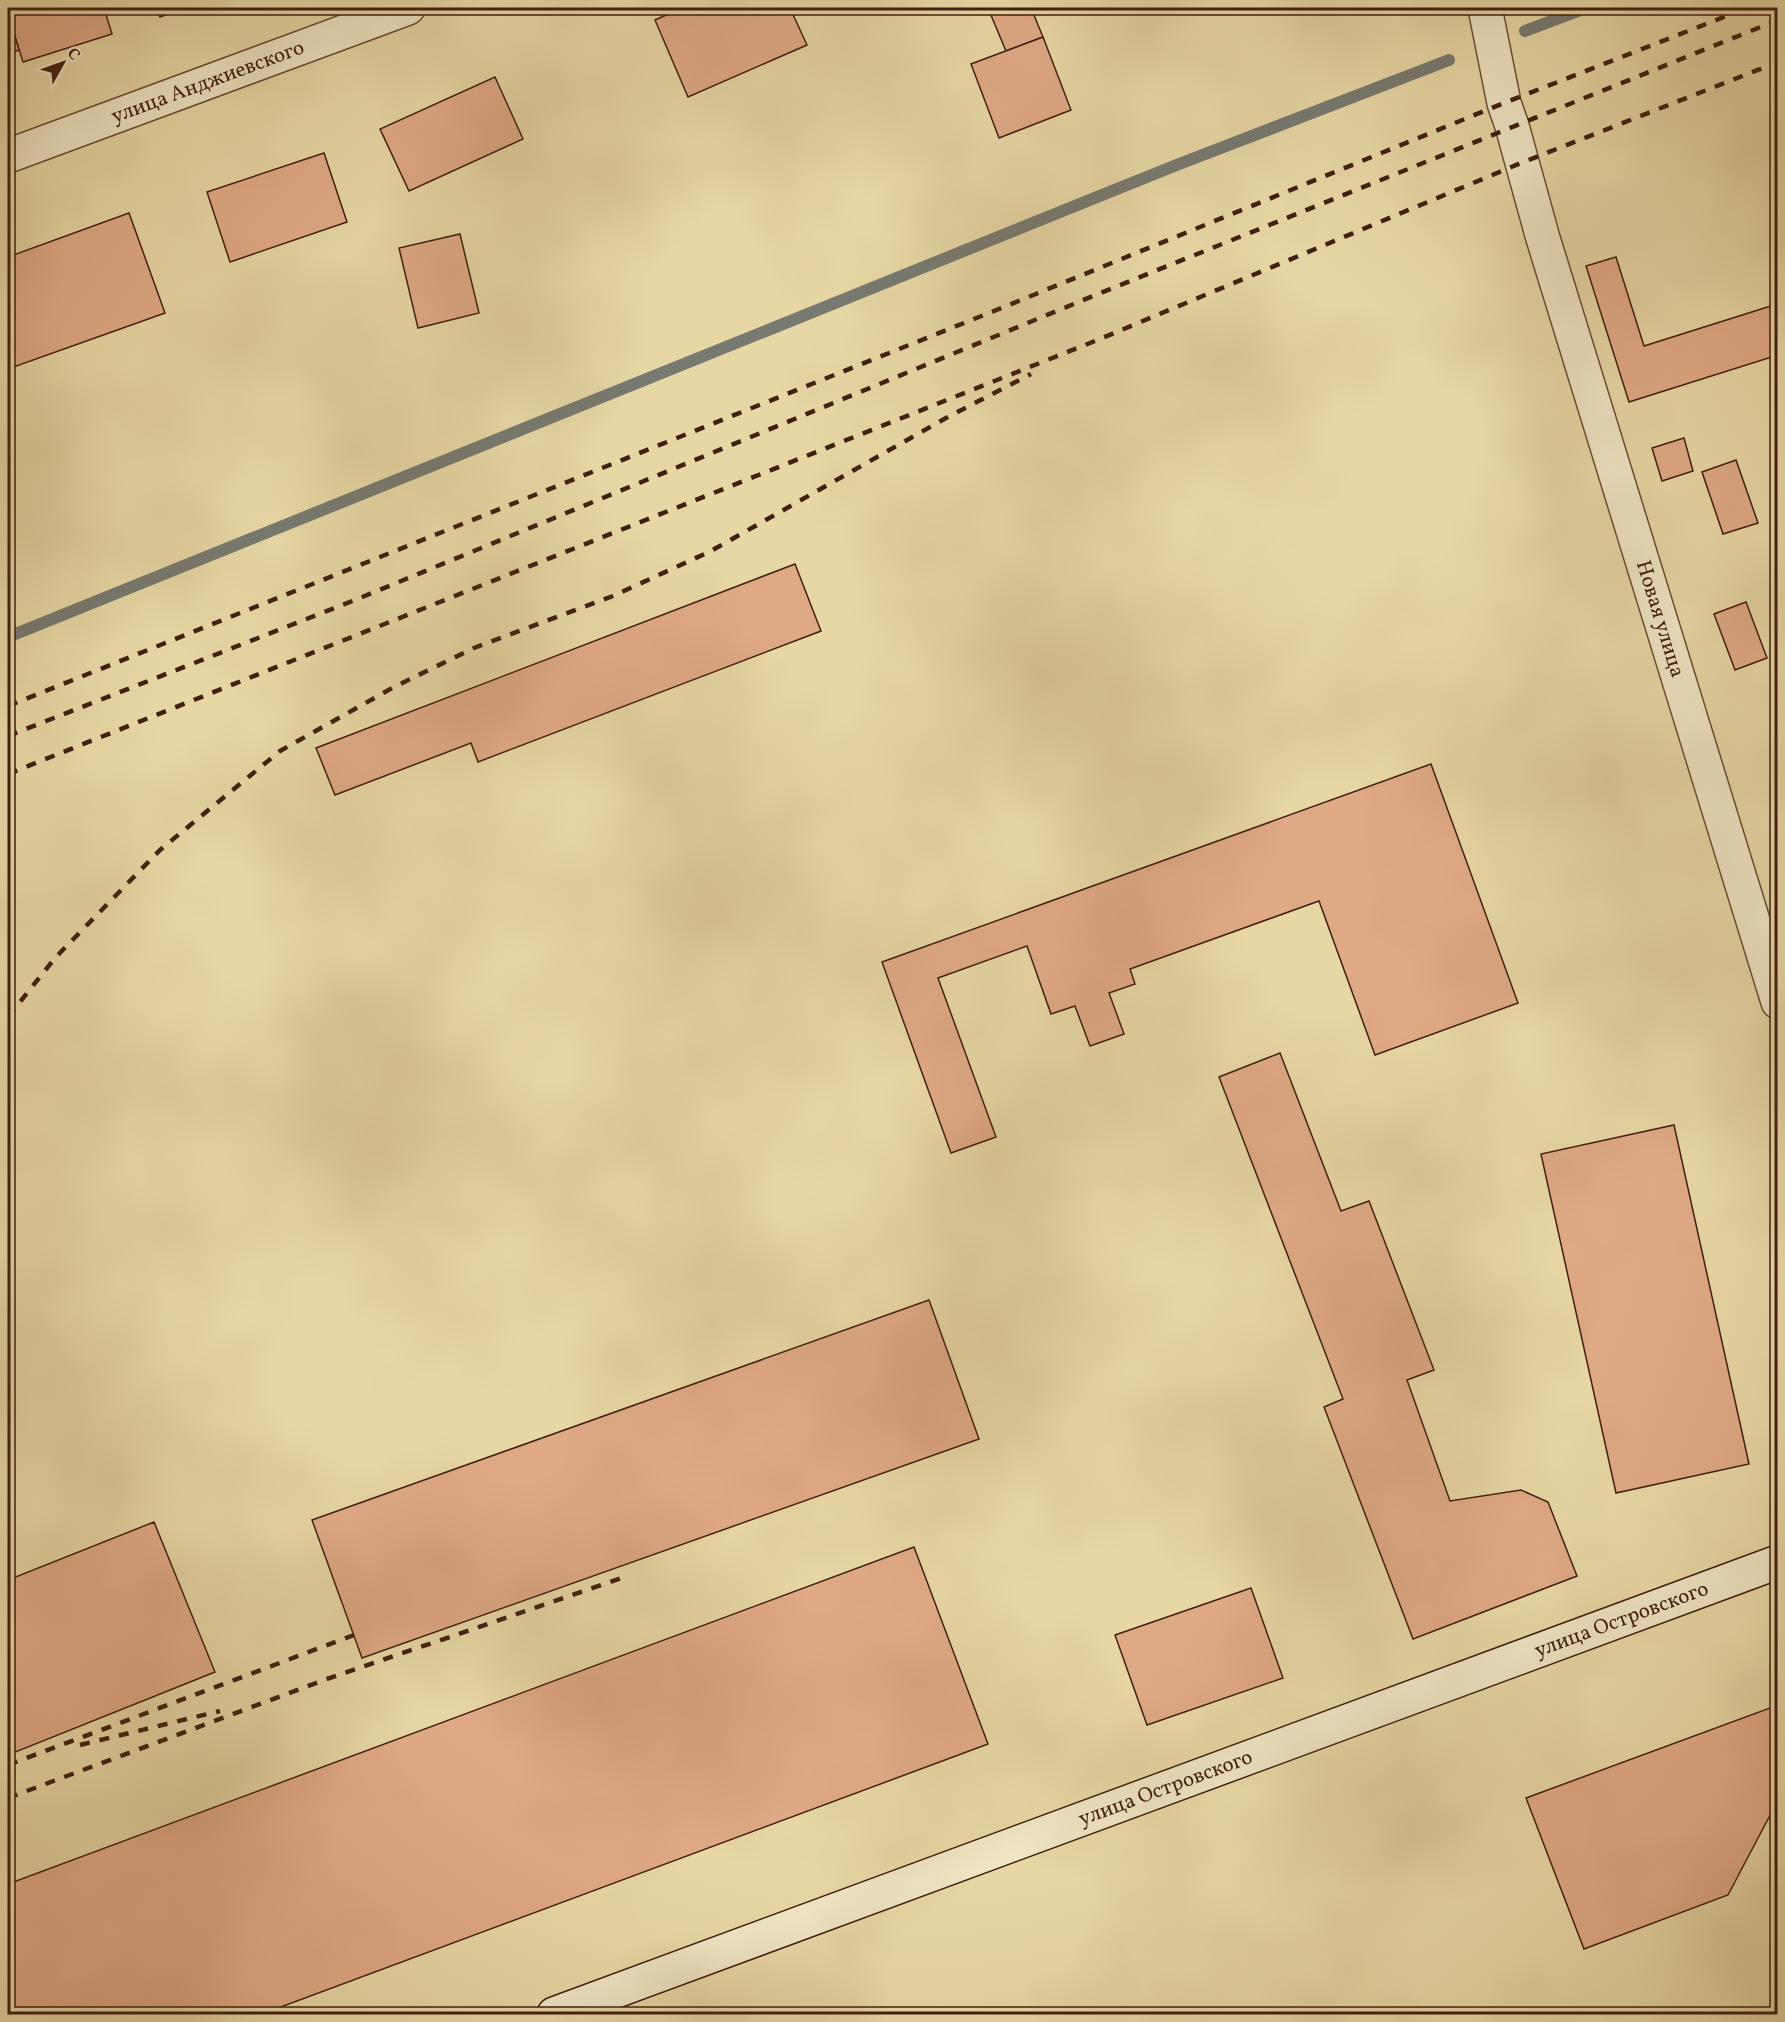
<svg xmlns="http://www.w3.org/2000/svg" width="1785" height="2022" viewBox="0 0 1785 2022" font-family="Vollkorn,serif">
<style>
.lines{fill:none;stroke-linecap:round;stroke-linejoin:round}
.stream{stroke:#777a71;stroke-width:12}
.building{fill:#e0a986;stroke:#401f10;stroke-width:1.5}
.street-casing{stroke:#6a4d35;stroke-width:36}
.secondary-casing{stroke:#401f10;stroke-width:36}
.street{stroke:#efe5c4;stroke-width:33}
.secondary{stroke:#efe5c4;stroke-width:33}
.rail{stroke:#401f10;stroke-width:4.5;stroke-dasharray:10 10;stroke-linecap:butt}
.labels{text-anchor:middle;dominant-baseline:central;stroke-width:4.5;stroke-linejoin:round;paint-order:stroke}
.street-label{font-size:21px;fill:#401f10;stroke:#efe5c4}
</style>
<rect width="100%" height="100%" fill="#e7d7a5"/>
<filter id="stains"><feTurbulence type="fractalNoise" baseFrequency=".00333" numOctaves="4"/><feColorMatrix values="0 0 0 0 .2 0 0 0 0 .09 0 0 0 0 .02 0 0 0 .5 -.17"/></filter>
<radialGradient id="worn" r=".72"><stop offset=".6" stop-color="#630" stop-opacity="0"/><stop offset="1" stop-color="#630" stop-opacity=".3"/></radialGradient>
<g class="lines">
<g class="stream">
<path d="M1525 31 1586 8"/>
<path d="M8 637 1174 166 1449 60"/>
</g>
</g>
<g class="building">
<path d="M8 8H104L112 34 23 62 8 14Z"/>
<path d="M156 8H184L160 17Z"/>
<path d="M682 8H790L807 45 688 97 655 20Z"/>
<path d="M988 8H1031L1043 37 1006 51Z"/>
<path d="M8 13 19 50 8 54Z"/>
<path d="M1043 37 1071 110 999 138 971 64Z"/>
<path d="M495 77 523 139 409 191 380 129Z"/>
<path d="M324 153 347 222 230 262 207 192Z"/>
<path d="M129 213 165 313 8 369V257Z"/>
<path d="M460 234 479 313 418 328 399 248Z"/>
<path d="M1616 257 1644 346 1774 305 1778 317V355L1629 402 1586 266Z"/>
<path d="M1684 438 1693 471 1662 481 1652 448Z"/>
<path d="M1736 460 1758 523 1723 534 1702 472Z"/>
<path d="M795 564 821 631 478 762 471 743 335 795 316 748Z"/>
<path d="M1746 602 1767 658 1735 670 1714 614Z"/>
<path d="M1431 764 1518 1003 1375 1055 1319 901 1130 969 1135 984 1109 993 1124 1034 1090 1046 1075 1006 1051 1014 1027 946 938 978 996 1137 951 1153 882 962Z"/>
<path d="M1280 1053 1341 1211 1369 1201 1434 1370 1407 1380 1450 1501 1521 1490 1548 1502 1577 1576 1413 1639 1324 1407 1343 1399 1219 1077Z"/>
<path d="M1674 1125 1749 1464 1616 1493 1541 1154Z"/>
<path d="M929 1300 979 1439 362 1658 312 1520Z"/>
<path d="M154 1522 215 1672 8 1755V1580Z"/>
<path d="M914 1547 988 1744 262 2014H8V1884Z"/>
<path d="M1251 1588 1283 1678 1147 1725 1115 1635Z"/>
<path d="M1778 1705V1800L1728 1895 1584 1949 1526 1798Z"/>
</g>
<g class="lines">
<defs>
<g id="street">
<path id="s1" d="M1485 8 1504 103 1512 126 1542 235 1778 1002"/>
<path id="s2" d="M8 156 408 8"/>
</g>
<g id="secondary">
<path id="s3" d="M554 2014 1778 1562"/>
</g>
</defs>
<use href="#street" class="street-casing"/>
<use href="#secondary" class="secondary-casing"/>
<use href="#street" class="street"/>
<use href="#secondary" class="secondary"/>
<g class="rail">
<path d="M8 706 999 309 1504 103 1747 8"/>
<path d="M8 736 355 600 1098 294 1778 20"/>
<path d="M8 774 1095 341 1521 163 1778 62"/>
<path d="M8 1017 55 958 160 850 280 751 394 687 474 648 613 596 711 551 946 418 1031 374"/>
<path d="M80 1745 220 1711"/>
<path d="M8 1765 354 1635"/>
<path d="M8 1798 324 1680 622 1578"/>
</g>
</g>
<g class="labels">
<g class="street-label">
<text stroke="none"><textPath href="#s2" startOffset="213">улица Анджиевского</textPath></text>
<text stroke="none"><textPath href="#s1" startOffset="636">Новая улица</textPath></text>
<text stroke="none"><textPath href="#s3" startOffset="1138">улица Островского</textPath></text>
<text stroke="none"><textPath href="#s3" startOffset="652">улица Островского</textPath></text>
</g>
</g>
<rect width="1785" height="2022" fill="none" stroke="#e7d7a5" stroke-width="30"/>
<rect x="9" y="9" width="1767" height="2004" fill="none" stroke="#401f10" stroke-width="3"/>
<rect x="15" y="15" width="1755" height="1992" fill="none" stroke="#401f10" stroke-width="1.5"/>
<g transform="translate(63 63) rotate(50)" stroke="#efe5c4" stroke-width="4.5" paint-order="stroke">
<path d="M0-4.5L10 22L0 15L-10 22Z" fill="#401f10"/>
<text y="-9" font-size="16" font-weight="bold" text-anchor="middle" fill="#401f10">С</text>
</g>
<rect width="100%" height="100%" filter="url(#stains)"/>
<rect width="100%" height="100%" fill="url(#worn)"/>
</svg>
